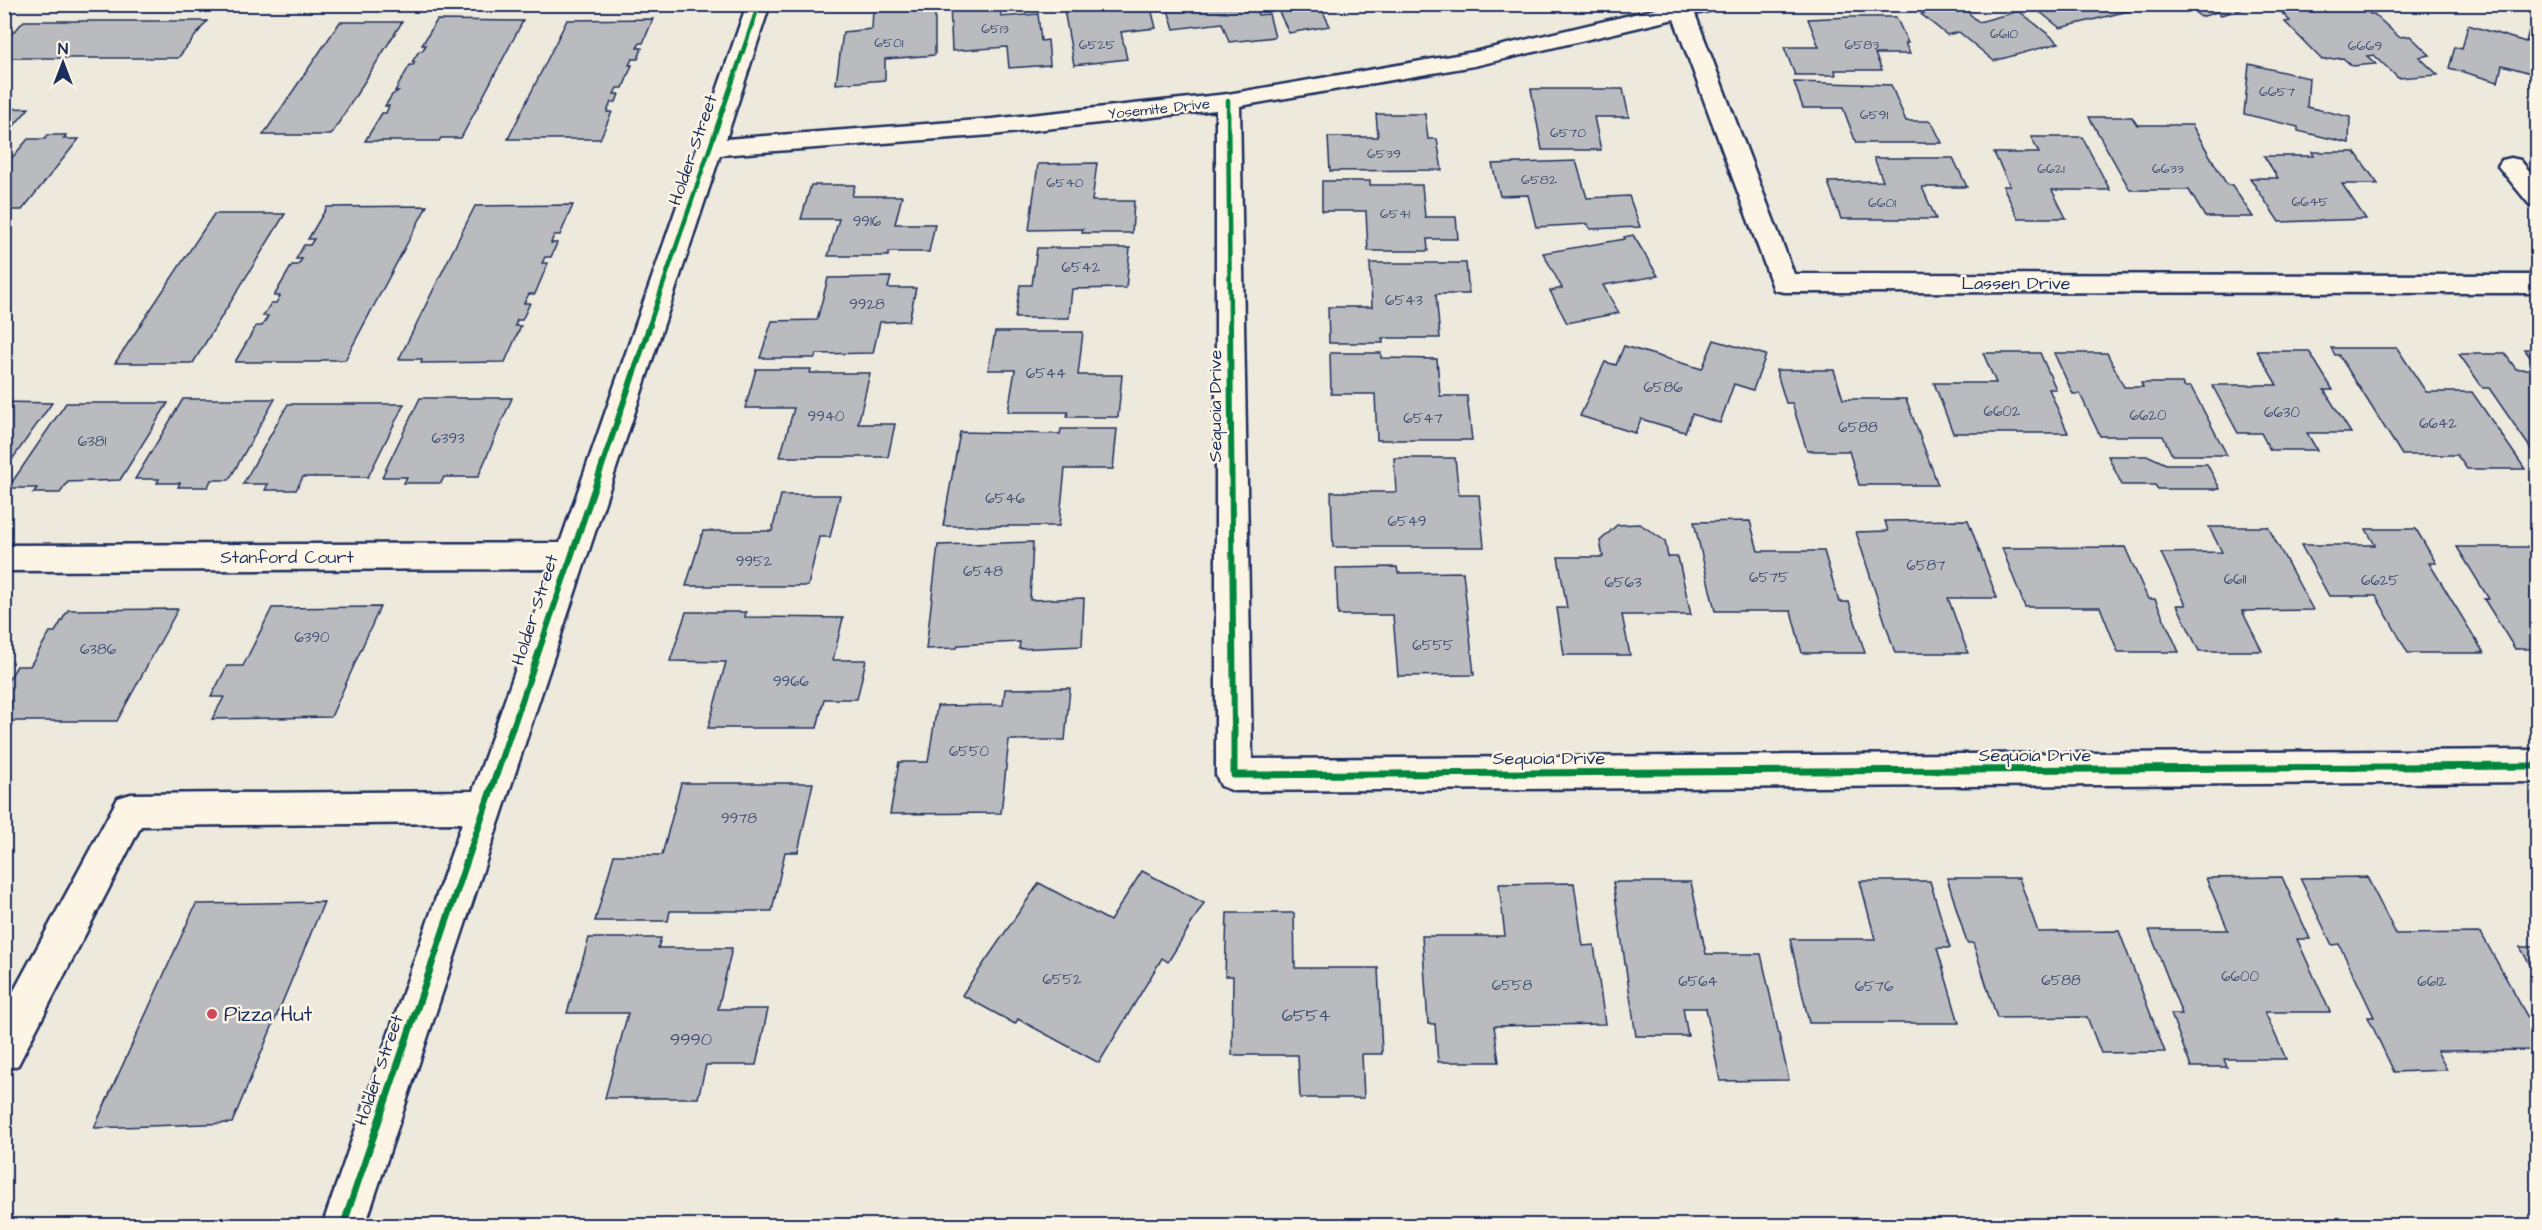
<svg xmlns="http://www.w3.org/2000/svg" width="2542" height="1230" viewBox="0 0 2542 1230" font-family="'Architects Daughter',sans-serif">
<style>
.building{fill:#babbbe;stroke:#1b2f5e;stroke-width:1.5}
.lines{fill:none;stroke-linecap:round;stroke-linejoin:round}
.minor-casing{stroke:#1b2f5e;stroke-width:5}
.minor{fill:#fcf5e5;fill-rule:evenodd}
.cycleway-far2-casing{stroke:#fcf5e5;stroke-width:8}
.cycleway-far1-casing{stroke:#fcf5e5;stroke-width:10}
.cycleway-casing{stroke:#fcf5e5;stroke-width:10}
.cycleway-far2{stroke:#00873e;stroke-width:4.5}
.cycleway-far1{stroke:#00873e;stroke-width:6}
.cycleway{stroke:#00873e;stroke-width:7}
.poi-dot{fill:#d1495b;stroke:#fcf5e5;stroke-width:2}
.labels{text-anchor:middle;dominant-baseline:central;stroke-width:5;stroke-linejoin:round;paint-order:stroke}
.far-number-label{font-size:14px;fill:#435276}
.far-street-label{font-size:15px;fill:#1b2f5e;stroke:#fcf5e5}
.number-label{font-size:15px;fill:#435276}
.street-label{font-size:18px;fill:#1b2f5e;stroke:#fcf5e5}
.near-number-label{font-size:18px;fill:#435276}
.near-poi-label{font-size:21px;fill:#1b2f5e;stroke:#fcf5e5;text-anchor:start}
</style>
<rect width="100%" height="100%" fill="#eee9dd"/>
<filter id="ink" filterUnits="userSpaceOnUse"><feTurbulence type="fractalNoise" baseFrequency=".0167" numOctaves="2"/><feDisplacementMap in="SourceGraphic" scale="12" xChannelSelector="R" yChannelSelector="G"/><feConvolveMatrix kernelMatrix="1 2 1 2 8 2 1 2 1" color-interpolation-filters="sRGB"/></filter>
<g filter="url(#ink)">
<g class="building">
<path d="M935 4V55L885 59V80L836 84 843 32 872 29 873 9Z"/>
<path d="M950 4H1000L1001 17 1038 14 1041 41 1048 40 1050 65 1009 68 1007 47 952 51Z"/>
<path d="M1063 4H1150L1156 28 1121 32 1127 59 1074 65Z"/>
<path d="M1166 4H1255L1258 15 1269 14 1275 37 1229 42 1222 23 1174 29Z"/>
<path d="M1279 4H1331L1320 6 1330 26 1289 33 1278 10H1281Z"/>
<path d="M1958 4 1979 22 2019 11 2059 43 1994 61 1959 32 1947 35 1921 14Z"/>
<path d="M2030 4H2125L2132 10 2060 28Z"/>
<path d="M2184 4H2248L2251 7 2221 15 2217 12 2201 17Z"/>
<path d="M2327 4H2360L2370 14H2374L2399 37 2410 36 2430 55 2419 57 2438 75 2398 78 2374 55 2367 56 2376 64 2352 66 2343 58 2322 60 2285 22 2290 21 2282 13 2305 11 2301 7Z"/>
<path d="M1851 17H1896L1908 43H1905L1910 54H1875L1882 70H1835L1836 75H1795L1784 47H1819L1808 19Z"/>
<path d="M653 19 643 43H640L637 48H642L638 59H632L629 65H632L623 88H617L614 94H619L616 102H611L607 112H612L600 139H508L567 20Z"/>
<path d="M437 20 523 21 461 138H441L439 141H365L382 113H386L389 106H385L392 95 398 91H395L410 65H413L415 62H412L419 51H422L426 45H422Z"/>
<path d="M24 21H207L178 58H4V42Z"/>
<path d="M340 22H402L331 135H263Z"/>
<path d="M2468 25 2526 42 2529 30 2538 33V75L2502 65 2498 82 2449 68 2455 47 2462 49Z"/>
<path d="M2249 64 2309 78 2307 107 2350 117 2349 143 2298 131V127L2244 114Z"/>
<path d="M1794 82 1891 85 1906 121H1931L1942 143H1856L1843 108H1803Z"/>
<path d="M1531 89H1623L1629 117H1594L1601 150H1542Z"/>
<path d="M29 108 6 135H4V109Z"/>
<path d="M1376 114H1425L1428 139H1437L1442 170 1330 171 1328 137H1378Z"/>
<path d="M2089 117H2132L2137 125H2192L2227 185H2232L2253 217H2205L2189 190H2130Z"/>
<path d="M47 135H66L63 139H79L22 210H4V167L28 139H45Z"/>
<path d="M2031 137H2082L2110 190H2052L2066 218H2018L2003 186H2010L1994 153H2039Z"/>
<path d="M2312 152H2355L2378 184H2342L2366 219 2279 222 2250 178H2278L2264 156H2314Z"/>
<path d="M1874 158H1953L1967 187H1922L1936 219H1841L1828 182 1883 181Z"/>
<path d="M1576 161 1587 198 1629 196 1640 227 1590 229 1588 224 1536 227 1528 195 1500 196 1492 164Z"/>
<path d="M1097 163 1092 201H1134L1132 233H1082L1083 229 1029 230 1038 164Z"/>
<path d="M1322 181H1370V185H1422L1425 217H1456L1458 239H1427L1428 251H1368L1366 211H1322Z"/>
<path d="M811 185H855L852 196H902L895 224H935L929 252H889L888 256H828L839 219H801Z"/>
<path d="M573 205 560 235H554L551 243H557L551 257H545L542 263H548L535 294H529L524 303H530L522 320H517L515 326H521L505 362 421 363 422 359H399L475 206Z"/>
<path d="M427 206 345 360H322L320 362H235L256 326H262L268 316H263L271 303H276L280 296H274L292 265H298L302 259H296L304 245H310L314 239H308L327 207Z"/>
<path d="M214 214H285L193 363H115Z"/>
<path d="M1633 235 1658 276 1603 285 1619 313 1567 323 1550 291 1562 288 1543 253 1625 239 1624 237Z"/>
<path d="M1037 248H1130L1126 288 1072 289 1069 318H1015L1020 285H1032Z"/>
<path d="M1370 263H1466L1469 294H1436L1440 338H1382L1383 343H1329L1328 307H1372Z"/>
<path d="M891 277 888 288H916L909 321 880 322 873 353 816 354 815 358H760L772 321 817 320 828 278Z"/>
<path d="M995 332H1083L1078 375H1122L1118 417H1067L1068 412H1008L1015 370H988Z"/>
<path d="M1714 340 1766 355 1753 390 1734 384 1720 423 1692 414 1685 432 1641 419 1635 433 1580 416 1605 362 1616 365 1624 346 1702 369Z"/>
<path d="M2331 348H2397L2426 392H2472L2525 469H2467L2457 455H2402L2339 355H2335Z"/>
<path d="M2524 349H2538V367Z"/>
<path d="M2257 351H2309L2333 390H2324L2351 433H2307L2317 450H2270L2261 433H2238L2212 385H2277Z"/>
<path d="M1330 353H1381V358L1437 359 1440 396H1467L1472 440H1377L1375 394H1331Z"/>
<path d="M1983 353H2040L2056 389H2049L2068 433H1953L1934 383H1996Z"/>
<path d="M2054 353H2107L2124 387H2143L2141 383H2182L2184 387H2191L2227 455H2172L2163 436H2100L2080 394H2073Z"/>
<path d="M2459 354H2505L2516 369H2532L2538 376V459L2489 388H2483Z"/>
<path d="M756 369H811L810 373H870L858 424H895L888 457H780L794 408H745Z"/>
<path d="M1776 370H1834L1843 399H1906L1938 485H1859L1849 451H1807L1792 403H1786Z"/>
<path d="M420 398H512L478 477H444L441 483H404L407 477H382Z"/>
<path d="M183 399H275L229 480H211L208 487H178L180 483H157L159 479H135Z"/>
<path d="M4 402 52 403 4 471Z"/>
<path d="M66 403H168L120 480 68 482 60 493H33L37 488H8Z"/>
<path d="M288 404H404L368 477H303L296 490H265L268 484H243Z"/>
<path d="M1061 429H1117L1113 469H1065L1059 526H943L960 432 1060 434Z"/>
<path d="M2108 456H2149L2166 464H2207L2220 489H2158L2155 485H2122Z"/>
<path d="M1394 458H1455L1459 495H1479L1484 547H1333L1331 492H1396Z"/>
<path d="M781 495H840L830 537H819L808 586H686L703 531H772Z"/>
<path d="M1968 520 1997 598H1948L1968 653H1895L1856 532 1888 531 1885 521Z"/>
<path d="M1750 521 1758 551H1824L1839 602H1849L1865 653H1802L1791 611H1715L1694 522Z"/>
<path d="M1640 524 1665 541 1668 557H1678L1691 615H1622L1630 655H1564L1557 608H1567L1558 557H1603L1600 541 1617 525Z"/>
<path d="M2209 527H2268L2313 610 2242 611 2262 651H2199L2177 605H2186L2161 553 2222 552Z"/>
<path d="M2366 529H2416L2436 563H2429L2484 653H2408L2376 596H2329L2301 545H2375Z"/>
<path d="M1033 542 1030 600 1084 598 1082 646 1019 649 1020 642 958 645 957 648 926 649 938 545Z"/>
<path d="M2125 547 2148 599H2155L2179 652H2118L2100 607H2025L2002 548Z"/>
<path d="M2457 547H2538V649H2515L2484 599H2489Z"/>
<path d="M1397 567 1398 573 1463 572 1474 675 1398 676 1393 615H1338L1336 568Z"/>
<path d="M380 607 331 717 212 719 224 697H211L227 666H243L272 608Z"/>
<path d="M178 609 117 721H4V707L9 699H4V687L17 666H30L50 632H55L68 610Z"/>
<path d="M686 612H746L745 617 843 618 833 660H866L857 699H824L817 728H708L726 662 670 661Z"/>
<path d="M1070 688 1065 740H1009L1001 813 890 814 899 762H928L937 706 1003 705 1005 689Z"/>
<path d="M681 783H813L798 852H785L772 911H670L668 921H595L614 855H662Z"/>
<path d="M1142 871 1204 903 1168 962 1162 958 1099 1063 1018 1019 1015 1024 962 995 1039 883 1110 921Z"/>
<path d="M2282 877 2310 939H2297L2330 1012H2265L2286 1059H2224L2227 1067H2191L2171 1014H2182L2149 930H2228L2206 878Z"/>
<path d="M2367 877 2396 934 2481 933 2538 1036V1050L2437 1051 2447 1070 2394 1072 2368 1017H2374L2339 944 2332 945 2300 878Z"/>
<path d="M1947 878H2019L2038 932 2119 931 2165 1052 2101 1053 2087 1017 1997 1018 1973 943H1967Z"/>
<path d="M1860 881H1930L1950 948H1937L1959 1023H1809L1790 939H1875Z"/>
<path d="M1613 882H1691L1706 954H1761L1789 1080 1720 1081 1706 1008H1683L1688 1036H1636Z"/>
<path d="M1574 883 1583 946 1594 945 1605 1024 1494 1026 1499 1062H1438L1435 1024H1428L1422 936H1505L1499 884Z"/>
<path d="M324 902 232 1123 94 1128 196 904Z"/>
<path d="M1227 913H1294L1295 968H1378L1382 1054H1362L1364 1098H1300L1298 1055H1232L1233 976H1225Z"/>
<path d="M589 938H661L658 948H732L718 1009H768L756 1065H706L698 1098H605L628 1013H567Z"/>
<path d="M2520 947H2538V979Z"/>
</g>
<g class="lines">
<defs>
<g id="minor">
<path d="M747 4H770L726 139 992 119 1228 94 1474 52 1677 4H1719L1716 9 1695 14 1794 274 2538 275V293L1784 292 1774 290 1674 19 1474 66 1240 106 1252 759 2538 750V782L1234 791 1221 786 1216 775V110L992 135 720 155 365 1226H322L462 823 141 826 18 1065 4 1071V1009L118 798 131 794 473 791 551 569 4 571V545L560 543Z"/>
<path d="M2511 158 2520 160 2538 181V206L2529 204 2498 166 2502 160Z"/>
</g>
</defs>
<use href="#minor" class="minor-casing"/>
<use href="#minor" class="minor"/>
<defs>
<g id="cycleway-far2">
<path d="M1228 101 1230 326"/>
<path d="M649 326 759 4"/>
</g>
<g id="cycleway-far1">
<path d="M1230 325 1234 730"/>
<path d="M512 730 650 325"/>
</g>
<g id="cycleway">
<path d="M1234 728V775L2538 766"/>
<path d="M343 1226 512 728"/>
</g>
</defs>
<use href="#cycleway-far2" class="cycleway-far2-casing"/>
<use href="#cycleway-far1" class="cycleway-far1-casing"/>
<use href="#cycleway" class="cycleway-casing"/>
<use href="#cycleway-far2" class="cycleway-far2"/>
<use href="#cycleway-far1" class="cycleway-far1"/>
<use href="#cycleway" class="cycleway"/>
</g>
</g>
<circle class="poi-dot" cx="212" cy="1014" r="6"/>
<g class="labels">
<g class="far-number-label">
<text x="995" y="29">6513</text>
<text x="2004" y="34">6610</text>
<text x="889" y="43">6501</text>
<text x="1097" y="45">6525</text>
<text x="1862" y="45">6583</text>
<text x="2365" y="46">6669</text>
<text x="2277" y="92">6657</text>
<text x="1874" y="115">6591</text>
<text x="1568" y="133">6570</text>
<text x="1384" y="154">6539</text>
<text x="2051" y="169">6621</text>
<text x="2168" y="169">6633</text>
<text x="1539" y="180">6582</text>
<text x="1065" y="183">6540</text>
<text x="2310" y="202">6645</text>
<text x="1882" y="203">6601</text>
<text x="1395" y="214">6541</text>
</g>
<g class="far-street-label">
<text transform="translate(1159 109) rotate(-6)">Yosemite Drive</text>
</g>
<g class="number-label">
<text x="867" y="221">9916</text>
<text x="1081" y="267">6542</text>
<text x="1404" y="300">6543</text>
<text x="867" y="304">9928</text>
<text x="1046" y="373">6544</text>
<text x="1663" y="387">6586</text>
<text x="2002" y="411">6602</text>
<text x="2282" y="412">6630</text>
<text x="2148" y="415">6620</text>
<text x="826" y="416">9940</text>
<text x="1423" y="418">6547</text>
<text x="2438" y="423">6642</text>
<text x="1858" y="427">6588</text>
<text x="448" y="438">6393</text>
<text x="92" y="441">6381</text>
<text x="1005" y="498">6546</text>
<text x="1407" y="521">6549</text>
<text x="754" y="561">9952</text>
<text x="1926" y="565">6587</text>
<text x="983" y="571">6548</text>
<text x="1769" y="577">6575</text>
<text x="2235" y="579">6611</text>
<text x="2380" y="580">6625</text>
<text x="1623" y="582">6563</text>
<text x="312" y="637">6390</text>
<text x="1433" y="645">6555</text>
<text x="98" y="649">6386</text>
<text x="791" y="681">9966</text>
<text x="969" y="751">6550</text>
<text x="739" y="818">9978</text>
<text x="2240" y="976">6600</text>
<text x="1062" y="979">6552</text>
<text x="2061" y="980">6588</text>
<text x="1698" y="981">6564</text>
<text x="2432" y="981">6612</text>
<text x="1512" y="985">6558</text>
<text x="1874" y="986">6576</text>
</g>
<g class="street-label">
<text transform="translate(693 150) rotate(-71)">Holder Street</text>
<text x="2016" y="283">Lassen Drive</text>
<text transform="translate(1215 406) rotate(-90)">Sequoia Drive</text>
<text x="287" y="557">Stanford Court</text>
<text transform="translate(535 610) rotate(-72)">Holder Street</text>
<text x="2035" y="755">Sequoia Drive</text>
<text x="1549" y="758">Sequoia Drive</text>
<text transform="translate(379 1070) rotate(-71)">Holder Street</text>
</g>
<g class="near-number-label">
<text x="1306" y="1015">6554</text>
<text x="691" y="1039">9990</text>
</g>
<g class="near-poi-label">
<text x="224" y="1014">Pizza Hut</text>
</g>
</g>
<rect width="2542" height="1230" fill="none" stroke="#fcf5e5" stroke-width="24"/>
<rect x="12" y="12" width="2518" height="1206" fill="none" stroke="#1b2f5e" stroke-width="2" filter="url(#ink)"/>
<g transform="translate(63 63)" stroke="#fcf5e5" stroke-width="4.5" paint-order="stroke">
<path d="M0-4.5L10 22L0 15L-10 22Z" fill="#1b2f5e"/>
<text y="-9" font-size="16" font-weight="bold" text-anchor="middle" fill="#1b2f5e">N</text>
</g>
</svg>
